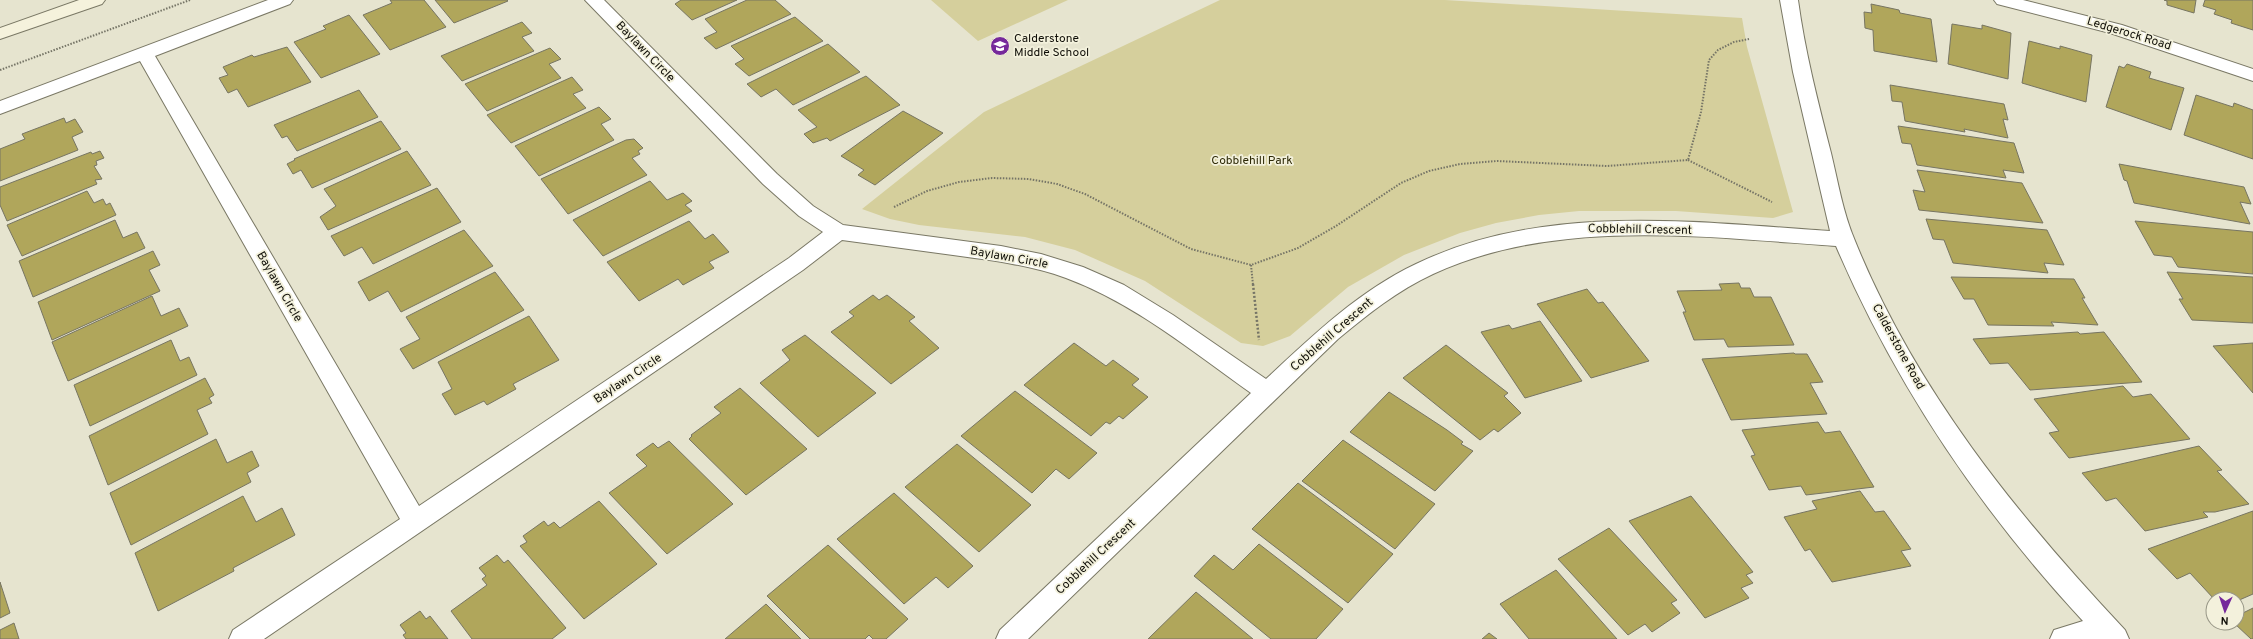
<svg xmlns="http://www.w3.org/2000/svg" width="2253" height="639" viewBox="0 0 2253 639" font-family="Overpass,sans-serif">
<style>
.green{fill:#d5cf9c}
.building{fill:#b0a65b;stroke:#777562}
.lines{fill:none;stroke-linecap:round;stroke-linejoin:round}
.street-casing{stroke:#7a7865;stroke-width:2}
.secondary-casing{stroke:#7a7865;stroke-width:2}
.path-far1{stroke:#757466;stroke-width:2;stroke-dasharray:1.5 1.5;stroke-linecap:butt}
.path{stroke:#757466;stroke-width:2.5;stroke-dasharray:2 2;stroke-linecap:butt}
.street{fill:#fff;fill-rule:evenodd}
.secondary{fill:#f5f2dc;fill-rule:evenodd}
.labels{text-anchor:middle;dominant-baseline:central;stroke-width:3.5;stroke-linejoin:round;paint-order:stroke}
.street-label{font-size:12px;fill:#100f08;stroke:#f3f1dc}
.poi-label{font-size:12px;fill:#100f08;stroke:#f3f1dc;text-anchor:start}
.park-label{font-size:12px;fill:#2e2a07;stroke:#f3f1dc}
</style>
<rect width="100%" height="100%" fill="#e6e4cf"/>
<g class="green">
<path d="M931 0H1068L978 41Z"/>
<path d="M1220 0H1445L1742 18 1747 47 1793 212 1773 218 1676 211H1579L1539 215 1496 223 1460 233 1404 255 1348 287 1290 336 1263 346 1241 343 1145 281 1075 250 1025 237 919 225 890 219 862 209 984 112Z"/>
</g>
<g class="building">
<path d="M390 0H424L446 27 390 50 363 15 392 3Z"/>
<path d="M435 0H507L508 1 454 23Z"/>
<path d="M681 0H737L692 20 675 4Z"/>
<path d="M747 0H775L791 14 716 49 704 38 717 32 705 19Z"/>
<path d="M2164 0H2196L2194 13 2167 5V1Z"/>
<path d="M2205 0H2253V30L2231 23 2232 20 2214 14 2216 10 2203 6Z"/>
<path d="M1871 4 1899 10 1900 13 1931 19 1937 62 1874 51 1873 30 1865 28 1864 12 1872 13Z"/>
<path d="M349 15 380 54 321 78 294 42 326 29 323 26Z"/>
<path d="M795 17 823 41 749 76 735 64 744 59 731 46Z"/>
<path d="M522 22 532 33 522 37 534 51 462 81 441 56Z"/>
<path d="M1952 24 1982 29V25L2011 33 2008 79 1948 64Z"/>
<path d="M2029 41 2060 49V46L2092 55 2086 102 2022 83Z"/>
<path d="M828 44 860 72 793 105 776 89 761 97 747 84Z"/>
<path d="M287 47 311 82 248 107 237 89 228 93 219 78 228 75 223 67 252 55 254 57Z"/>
<path d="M550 48 561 59 549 64 561 78 487 111 465 84Z"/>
<path d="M2127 64 2151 72 2149 78 2184 88 2171 130 2106 107 2119 66 2124 68Z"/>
<path d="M866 76 900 105 830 141 827 138 813 143 804 134 817 127 798 110Z"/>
<path d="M572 77 583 90 573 94 586 108 511 143 487 115Z"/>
<path d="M1890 85 2004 104 2008 120 2003 119 2008 138 1964 129 1965 132 1905 121 1902 102 1892 101Z"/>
<path d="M359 90 378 117 297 151 287 136 282 138 274 125Z"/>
<path d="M2196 95 2233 107 2234 103 2253 110V159L2184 135Z"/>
<path d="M599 107 611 119 601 124 614 140 539 176 515 146Z"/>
<path d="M903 111 943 133 875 185 858 175 864 170 841 156Z"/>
<path d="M64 118 66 123 75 119 83 132 72 137 78 150 0 181V149L25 139 22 134Z"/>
<path d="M381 121 401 149 312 188 301 170 293 174 287 164 295 160 294 159Z"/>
<path d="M1898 126 2014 143 2024 173 2003 170 2006 178 1917 165 1911 144 1902 143Z"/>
<path d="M634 139 643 148 638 151 640 154 632 158 647 175 568 214 541 179 626 140Z"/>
<path d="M100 151 104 158 96 161 97 165 94 166 102 179 95 180 97 184 7 221 0 205V187L91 152 92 154Z"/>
<path d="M407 151 431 185 328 230 320 217 336 206 324 189Z"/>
<path d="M2119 164 2244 187 2251 204 2240 202 2250 224 2134 203 2127 181 2124 180Z"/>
<path d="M1917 170 2022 183 2043 223 1919 210 1913 190 1925 192Z"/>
<path d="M650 181 667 200 683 193 692 201 685 205 692 211 603 256 573 220Z"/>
<path d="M437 188 461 222 373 264 362 247 344 256 331 236Z"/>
<path d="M87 191 94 203 103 199 106 205 110 203 116 215 22 256 7 225Z"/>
<path d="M1926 219 2047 230 2064 265 2044 263 2048 273 1953 263 1944 240 1933 239Z"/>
<path d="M115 220 123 238 137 232 145 248 33 297 19 261Z"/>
<path d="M689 221 705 239 713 234 729 252 709 262 714 268 683 285 678 279 639 301 607 262Z"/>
<path d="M2135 221 2253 232V274L2178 267 2172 257 2154 255Z"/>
<path d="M464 230 493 266 401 312 388 291 369 301 358 282Z"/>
<path d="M153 251 160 265 149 270 160 291 52 340 38 302Z"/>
<path d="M495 272 524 310 413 369 400 349 420 339 406 317Z"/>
<path d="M2167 272 2253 277V323L2192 320 2179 299H2183Z"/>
<path d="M1951 277 2074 279 2085 298H2082L2098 325 2051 322 2054 326 1988 325 1974 299H1964Z"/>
<path d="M1739 283 1741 288H1750L1754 297H1771L1794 345 1728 347 1724 339 1694 340 1683 312H1686L1677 291 1722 290 1719 284Z"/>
<path d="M1587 289 1598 303 1603 302 1649 361 1591 378 1537 304Z"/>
<path d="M873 295 879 300 887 295 915 317 909 321 939 348 891 384 831 332 854 316 849 312Z"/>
<path d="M152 296 161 316 179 308 188 326 68 381 52 342Z"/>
<path d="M529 316 559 360 513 384 516 389 487 405 484 401 455 415 442 394 452 389 438 362Z"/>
<path d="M1540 321 1582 381 1525 398 1481 332 1509 325 1512 329Z"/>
<path d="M2078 332 2080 334 2104 332 2142 382 2030 390 2008 363 1990 364 1973 339Z"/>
<path d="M805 335 876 393 818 437 760 383 790 360 782 350Z"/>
<path d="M171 340 180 361 189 357 197 375 90 426 74 385Z"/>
<path d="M1074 343 1106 366 1113 360 1139 379 1132 385 1148 397 1123 419 1119 416 1110 424 1106 422 1091 436 1024 385Z"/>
<path d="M2253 343V393L2213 346Z"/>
<path d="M1446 345 1508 393 1504 396 1521 413 1498 432 1494 429 1480 440 1403 378Z"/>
<path d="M1794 353 1795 354H1807L1823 382 1810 383 1827 414 1731 420 1702 359Z"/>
<path d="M205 378 214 395 209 398 212 403 197 410 208 434 108 485 89 436Z"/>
<path d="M2123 386 2133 397 2151 394 2190 439 2069 458 2049 433 2059 431 2034 399Z"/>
<path d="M740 388 807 449 746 495 689 439 692 436 691 435 721 413 714 407Z"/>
<path d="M1015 391 1097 453 1069 479 1056 469 1032 493 961 436Z"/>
<path d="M1389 392 1447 430 1463 442 1461 444 1473 451 1435 491 1350 432Z"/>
<path d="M1818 422 1825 433 1840 431 1874 487 1806 495 1801 486 1769 490 1751 456 1755 455 1742 430Z"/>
<path d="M216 439 227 463 252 451 259 466 247 473 251 482 131 545 110 493Z"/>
<path d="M1343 440 1435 504 1395 549 1302 481Z"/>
<path d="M669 441 733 504 667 554 609 493 647 466 636 455 653 443 658 448Z"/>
<path d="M957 444 1031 505 979 552 905 487Z"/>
<path d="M2199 446 2222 470 2217 471 2249 504 2215 512H2203L2208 517 2145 531 2116 498 2106 501 2082 473Z"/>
<path d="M1298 483 1393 554 1348 603 1252 529Z"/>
<path d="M1860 491 1875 512 1884 511 1911 549 1901 551 1911 566 1832 582 1810 549 1805 551 1784 517 1817 509 1812 501Z"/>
<path d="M894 493 973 566 948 588 936 577 904 604 837 539Z"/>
<path d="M243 496 256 522 282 508 295 535 233 568 234 571 158 611 135 553Z"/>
<path d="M1691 496 1753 572 1746 575 1753 583 1741 588 1749 598 1705 618 1629 521Z"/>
<path d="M599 501 657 564 584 619 520 546 527 542 523 536 544 521 548 526 554 522 560 528Z"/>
<path d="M2253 511V594L2237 601V599H2214L2190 573 2177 579 2148 549Z"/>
<path d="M1609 528 1677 600 1671 603 1680 613 1652 632 1645 624 1628 635 1558 559Z"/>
<path d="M1259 544 1343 609 1316 639H1271L1194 576 1214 555 1233 570Z"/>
<path d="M828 545 908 619 886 639H873L869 635 865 639H810L767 596Z"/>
<path d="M497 555 504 563 508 560 566 628 552 639H472L451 611 487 585 482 579 486 576 479 568Z"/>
<path d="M1556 570 1617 639H1529L1500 604Z"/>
<path d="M0 582 10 613 0 618Z"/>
<path d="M1196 592 1253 639H1148Z"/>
<path d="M766 604 801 639H725Z"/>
<path d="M2253 608V639H2251L2234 623H2237V616Z"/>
<path d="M420 611 426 619 430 616 448 639H406L403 635 406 633 400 625Z"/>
<path d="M14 623 19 639H0V630Z"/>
<path d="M1489 633 1497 639H1482Z"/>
</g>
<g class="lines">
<defs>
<g id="street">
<path d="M268 0H293L290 4 155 56 419 506 789 258 823 232 799 216 763 184 585 0H604L777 174 813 206 843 225 1001 246 1041 254 1083 267 1124 285 1173 315 1266 379C1312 336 1359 291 1416 264 1544 202 1694 222 1830 231L1793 72 1780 0H1798C1805 52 1818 102 1831 153 1838 182 1843 213 1855 241 1915 389 2016 514 2125 630L2129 639H2050L2054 630 2083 621C1980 510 1896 386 1836 246 1704 237 1556 217 1433 274 1398 290 1367 315 1338 339L1028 639H996L1000 630 1251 393C1193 352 1134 303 1066 278 1030 265 991 260 953 255 916 250 879 245 842 240L803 270 264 639H229L233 630 400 519 140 61 0 114V101Z"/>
<path d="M1994 0H2023L2122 25 2253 69V81L2110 33 1997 4Z"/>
</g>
<path id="secondary" d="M79 0H105L102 4 0 39V28Z"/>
</defs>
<use href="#street" class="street-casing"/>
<use href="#secondary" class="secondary-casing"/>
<g class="path-far1">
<path d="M0 70 190 0"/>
<path d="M1688 160 1772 202"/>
<path d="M894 207 927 191 959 182 992 178 1029 179 1057 184 1085 194 1191 249 1251 265 1298 248 1336 226 1401 183 1429 171 1460 164 1497 161 1607 166 1688 160 1701 112 1709 60 1718 50 1734 42 1749 39"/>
<path d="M1251 265 1253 285"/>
</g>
<path class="path" d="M1253 284 1259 340"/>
<use href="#street" class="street"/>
<use href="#secondary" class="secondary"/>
</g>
<defs>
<symbol id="school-disc" viewBox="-11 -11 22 22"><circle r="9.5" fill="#76299b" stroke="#f3f1dc"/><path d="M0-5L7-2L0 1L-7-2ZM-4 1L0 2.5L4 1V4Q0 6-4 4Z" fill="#fff"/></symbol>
</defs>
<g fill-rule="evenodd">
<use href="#school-disc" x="989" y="35" width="22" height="22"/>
</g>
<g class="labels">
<g class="street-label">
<text transform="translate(2129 34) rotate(17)">Ledgerock Road</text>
<text transform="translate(645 52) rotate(46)">Baylawn Circle</text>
<text transform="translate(1640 230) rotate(1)">Cobblehill Crescent</text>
<text transform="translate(1009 258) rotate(10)">Baylawn Circle</text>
<text transform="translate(279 287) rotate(60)">Baylawn Circle</text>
<text transform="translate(1332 335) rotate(-41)">Cobblehill Crescent</text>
<text transform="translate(1898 347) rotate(61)">Calderstone Road</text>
<text transform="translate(628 379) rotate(-34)">Baylawn Circle</text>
<text transform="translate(1096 557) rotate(-43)">Cobblehill Crescent</text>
</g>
<g class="poi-label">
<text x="1014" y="39">Calderstone<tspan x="1014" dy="14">Middle School</tspan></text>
</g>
<g class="park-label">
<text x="1252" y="161">Cobblehill Park</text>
</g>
</g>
<g transform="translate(2225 611) rotate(183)"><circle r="19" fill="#f3f1dc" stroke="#989787"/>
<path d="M0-3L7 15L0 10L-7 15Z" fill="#76299b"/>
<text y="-6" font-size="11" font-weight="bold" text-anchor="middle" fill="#100f08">N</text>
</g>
</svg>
